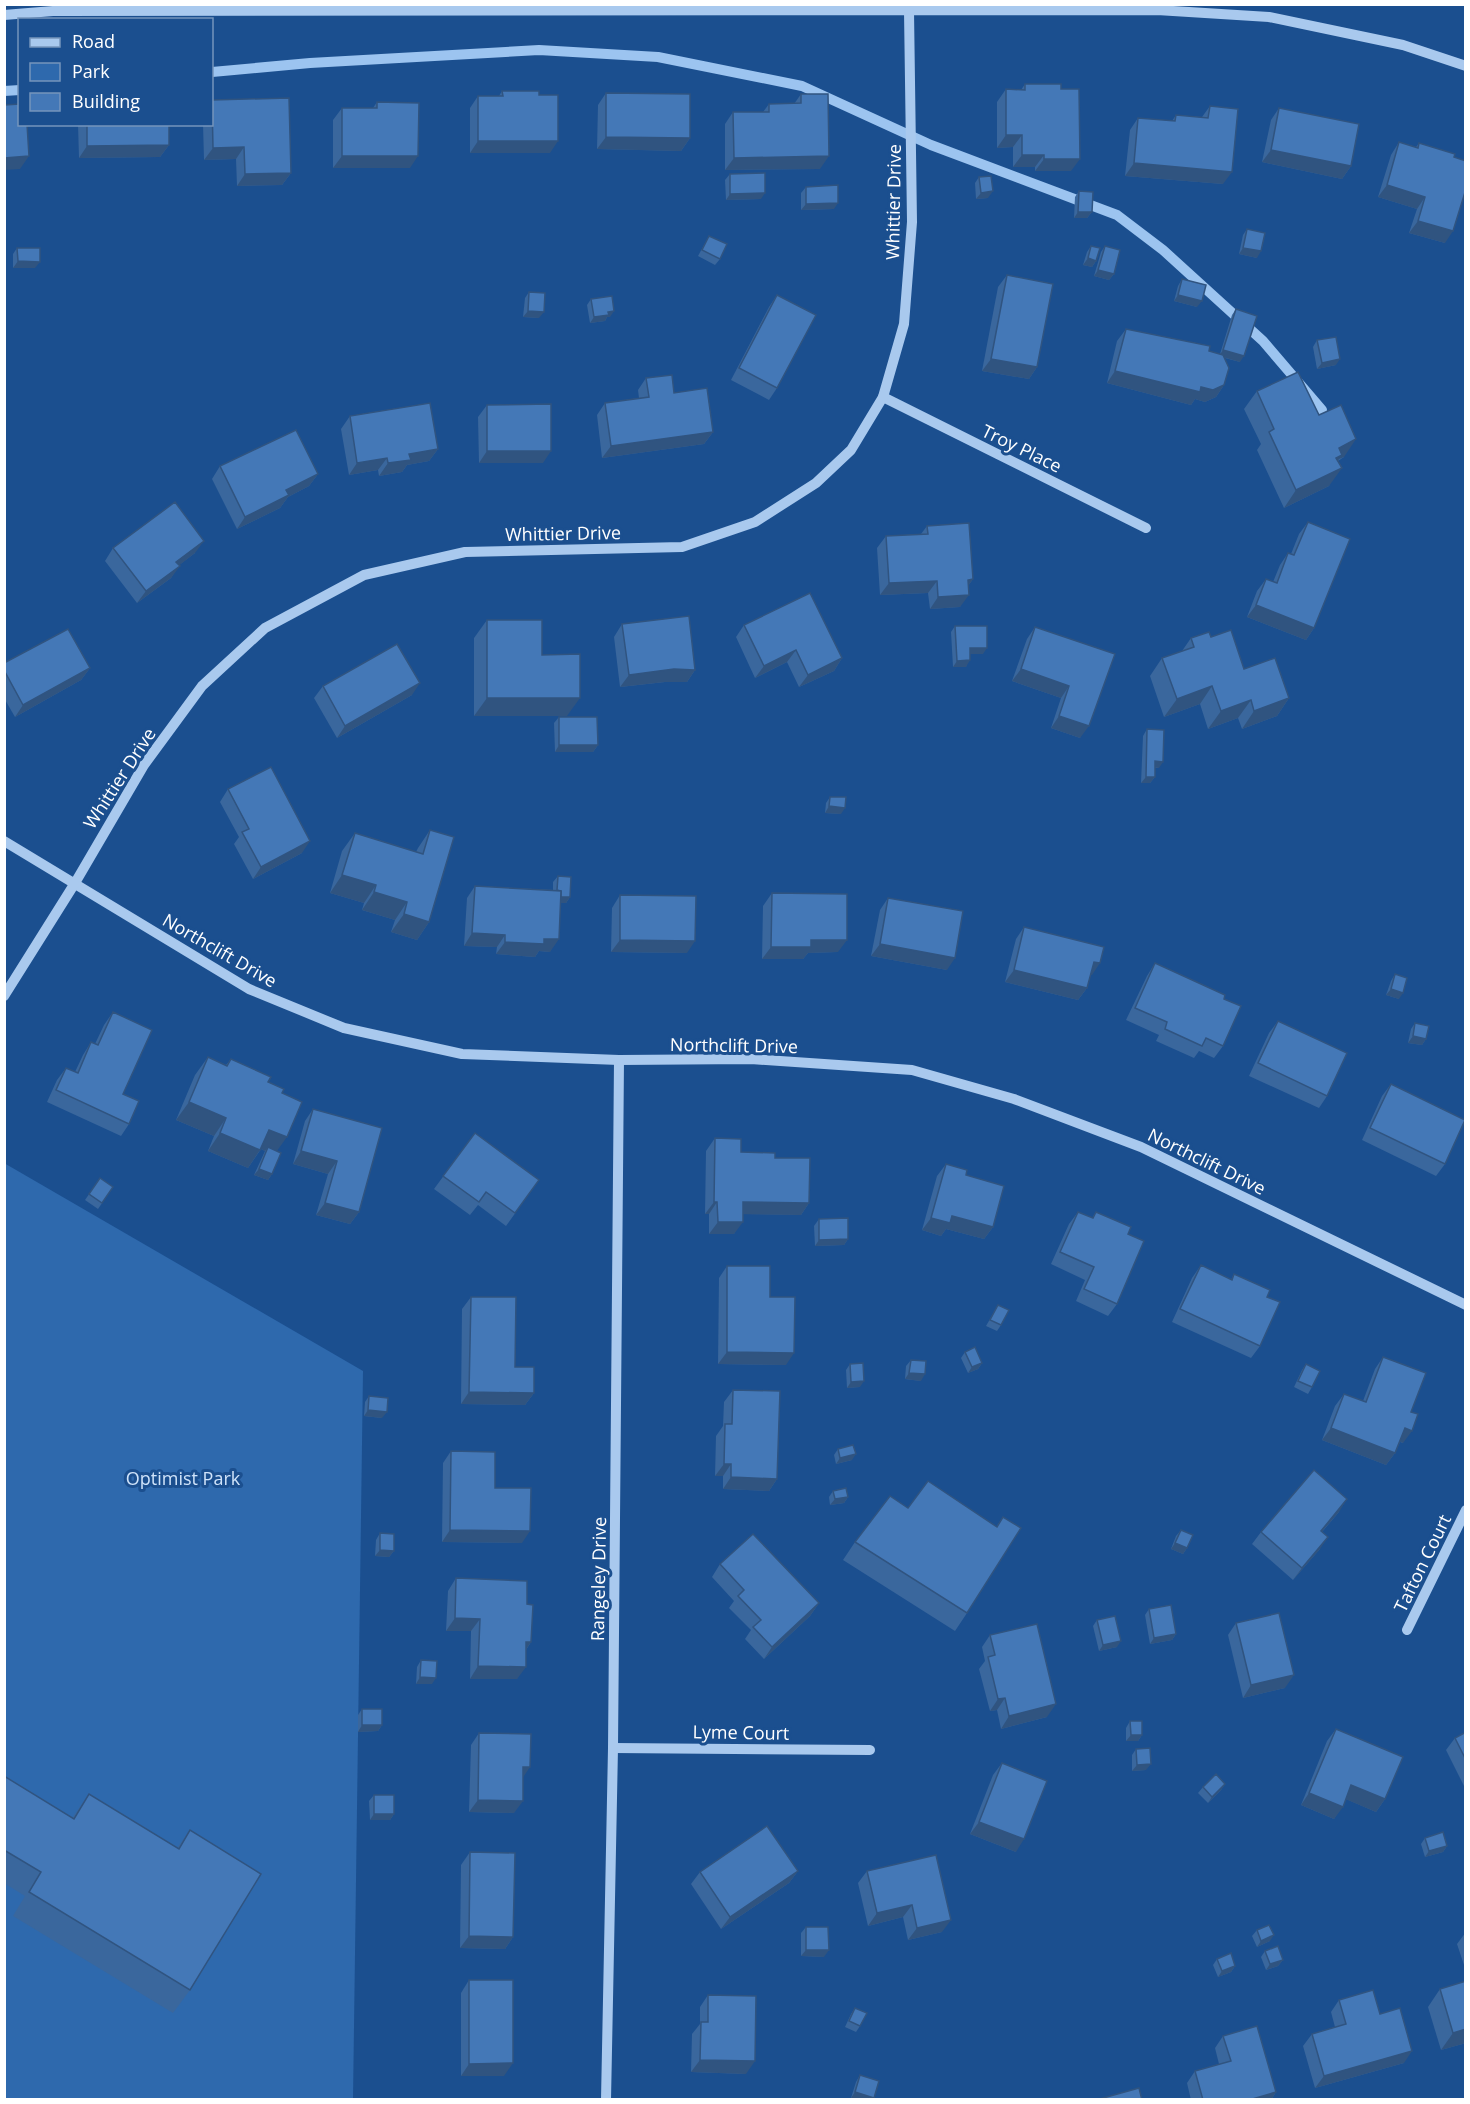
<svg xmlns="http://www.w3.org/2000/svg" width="1470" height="2104" viewBox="0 0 1470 2104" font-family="'Open Sans',sans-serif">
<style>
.green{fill:#2e69ad}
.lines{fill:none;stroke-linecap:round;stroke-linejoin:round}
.stream{stroke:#9cc4f0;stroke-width:10}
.minor{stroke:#a9c9ee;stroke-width:10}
.wall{fill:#3a679d}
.shaded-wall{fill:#305480}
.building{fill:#4478b7;stroke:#305480;stroke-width:1.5}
.labels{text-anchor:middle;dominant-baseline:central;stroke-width:6;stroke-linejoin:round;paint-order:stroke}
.street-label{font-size:18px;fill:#fff;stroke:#1b4f8f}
.park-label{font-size:18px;fill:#cfe3fa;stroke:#1b4f8f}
</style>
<rect width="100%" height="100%" fill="#1b4f8f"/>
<path class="green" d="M4 1163 363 1371 353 2099H5Z"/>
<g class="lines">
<g class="stream">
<path d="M212 72 310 63 539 50 658 57 802 86 931 145 1117 215 1163 250 1263 341 1322 410"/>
<path d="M4 91 20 90"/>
</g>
<g class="minor">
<path d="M4 15 53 11 1157 10 1269 17 1403 45 1466 66"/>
<path d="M883 397 1146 528"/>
<path d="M4 841 249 989 344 1028 462 1054 619 1060 751 1059 912 1070 1014 1099 1141 1147 1466 1305"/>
<path d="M4 996 75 883 144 765 202 686 265 628 364 575 465 552 682 547 755 522 816 483 851 450 883 397 904 324 912 222 909 11"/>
<path d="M1407 1630 1466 1510"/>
<path d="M613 1748 870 1750"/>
<path d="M606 2100 613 1748 619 1060"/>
</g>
</g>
<g class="wall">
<path d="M1025 84 1061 89 1071 171H1035V167H1013V147L997 148V102L1006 89 1021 90Z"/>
<path d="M502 91 539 95 550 153H470V108L478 96H499Z"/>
<path d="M606 93 690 138 681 151 597 149 598 105Z"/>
<path d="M801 94 820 169 725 170V124L733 112H763L769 104H794Z"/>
<path d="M212 100 291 173 282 185 237 186 236 159 204 160 203 124H212Z"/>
<path d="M377 102 410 168H333V120L342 108H373Z"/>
<path d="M1210 106 1223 184 1125 176 1130 130 1138 118 1172 121 1176 115 1202 117Z"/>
<path d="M1279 108 1351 166 1342 179 1262 162 1271 120Z"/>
<path d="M78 124H169V145L160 157 79 158Z"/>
<path d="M1399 142 1416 147 1419 143 1454 157 1445 243 1409 233 1417 209 1378 197 1391 155Z"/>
<path d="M730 174 761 199 726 200 725 180Z"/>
<path d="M979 177 988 198 976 199 975 183Z"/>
<path d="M806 187 834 209 801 210V193Z"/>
<path d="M1079 191 1092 212 1087 218H1074L1075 197Z"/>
<path d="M1247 229 1257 258 1239 254 1243 235Z"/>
<path d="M709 236 720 259 715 265 698 256Z"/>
<path d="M1091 246 1096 261 1092 267 1083 265 1087 252Z"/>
<path d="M1105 246 1114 274 1109 280 1094 276 1101 252Z"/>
<path d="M17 248 35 268H13V254Z"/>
<path d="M1007 275 1037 367 1029 379 982 371 998 287Z"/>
<path d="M1182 279 1197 307 1174 301 1178 286Z"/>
<path d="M529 292 539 318 523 317 525 298Z"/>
<path d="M777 295V388L769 400 731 380 769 307Z"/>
<path d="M591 299 610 317H607L605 321 590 323 587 305Z"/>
<path d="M1236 309 1240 362 1225 358 1224 385 1216 397 1205 402 1195 399 1191 405 1107 383 1117 341 1126 329 1220 354 1232 315Z"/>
<path d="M1317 340 1336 365 1317 369 1313 347Z"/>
<path d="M646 378 674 393 713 432 704 444 602 458 597 415 605 403 639 398 638 390Z"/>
<path d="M1257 391 1319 415 1344 457 1338 461 1329 486 1284 508 1257 450 1261 444 1244 409Z"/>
<path d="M487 405 543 463H479L478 417Z"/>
<path d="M350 416 438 449 429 461 407 465 402 472 379 476 378 470 349 475 341 429Z"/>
<path d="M220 466 318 474 309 486 288 497 280 508 237 529 212 479Z"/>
<path d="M1308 522 1314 628 1306 640 1247 617 1257 591 1266 579 1273 582 1280 565 1288 553 1291 554 1299 534Z"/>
<path d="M927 526 973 579 968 586 960 607 930 609 928 593 880 595 877 548 886 536 921 534Z"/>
<path d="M113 548 195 553 179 565 171 578 137 603 105 561Z"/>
<path d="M487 620 542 655 567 716H474V638Z"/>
<path d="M622 624 695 670 687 682H665L620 687 614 637Z"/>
<path d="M744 625 842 658 834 671 799 687 787 662 755 678 736 637Z"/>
<path d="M955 626 983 654H970L966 667H953L951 632Z"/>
<path d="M1035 627 1115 654 1080 738 1051 728 1061 698 1012 681 1027 639Z"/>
<path d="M1211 637 1244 669 1289 698 1277 716 1242 729 1238 718 1208 729 1200 704 1164 717 1150 676 1162 658 1182 651 1191 638Z"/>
<path d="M4 663 90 668 81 680 15 717 4 698Z"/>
<path d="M323 686 412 695 337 738 314 698Z"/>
<path d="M559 717 598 745 593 752H555L554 723Z"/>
<path d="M1147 729 1159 768H1155V777L1150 783H1141L1143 736Z"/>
<path d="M228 789 302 853 253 879 234 844 239 837 220 802Z"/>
<path d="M830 797 841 814 825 813 826 803Z"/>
<path d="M430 830 429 922 417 940 391 932 395 920 362 910 364 903 330 893 342 851 355 833 416 852 418 848Z"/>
<path d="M558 876 570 897 566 903H561L550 952 539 951 535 957 496 954 497 947 464 946 467 898 475 886 553 890V882Z"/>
<path d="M772 893 838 952 808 953 803 959H762L763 906Z"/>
<path d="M620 895 687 953 611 952 612 908Z"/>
<path d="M888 898 947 970 871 956 880 910Z"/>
<path d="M1024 927 1092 975H1090L1087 988 1078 1000 1005 982 1016 939Z"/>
<path d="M1155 963 1224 999 1223 1046 1214 1058 1199 1051 1194 1058 1156 1041 1159 1035 1126 1020 1147 976Z"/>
<path d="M1395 974 1399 999 1386 995 1391 981Z"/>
<path d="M113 1012 123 1094 129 1124 121 1136 47 1102 57 1080 66 1068 75 1072 83 1055 91 1042 95 1044 104 1025Z"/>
<path d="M1278 1021 1327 1096 1319 1108 1249 1076 1269 1033Z"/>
<path d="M1415 1023 1426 1039 1422 1045 1408 1043 1411 1029Z"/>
<path d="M208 1057 226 1065 231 1059 268 1082 282 1093 277 1151 272 1174 268 1180 254 1175 265 1151 261 1149 248 1168 208 1151 214 1136 176 1120 195 1075Z"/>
<path d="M1391 1084 1445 1164 1436 1176 1362 1140 1382 1096Z"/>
<path d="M313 1109 359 1212 350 1224 316 1215 328 1174 293 1164 305 1121Z"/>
<path d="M475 1133 539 1180 506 1226 478 1205 470 1215 434 1189Z"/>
<path d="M715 1138 741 1152 775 1158 809 1203 801 1215 743 1214 734 1234H709V1214H705L706 1151Z"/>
<path d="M946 1164 993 1227 984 1239 946 1229 941 1236 922 1230 937 1176Z"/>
<path d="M100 1178 113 1187 98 1209 85 1200Z"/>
<path d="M1078 1212 1092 1218 1096 1212 1128 1234 1117 1304 1108 1316 1076 1301 1085 1280 1051 1264 1069 1224Z"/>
<path d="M819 1219 848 1239 844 1245 815 1246 814 1226Z"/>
<path d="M1201 1265 1231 1280 1234 1274 1267 1297 1260 1346 1251 1358 1172 1322 1192 1278Z"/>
<path d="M727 1266 770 1297 786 1365 718 1364 719 1278Z"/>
<path d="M471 1297 515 1367 534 1393 525 1405 461 1404 462 1309Z"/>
<path d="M998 1305 1001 1325 997 1331 986 1326Z"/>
<path d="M965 1352 982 1363 978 1369 968 1373 961 1358Z"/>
<path d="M1383 1357 1411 1412 1403 1443 1400 1442 1395 1453 1386 1465 1322 1440 1335 1406 1344 1394 1363 1401 1375 1369Z"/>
<path d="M911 1360 921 1381 905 1379 906 1366Z"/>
<path d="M850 1364 860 1387 847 1388 846 1370Z"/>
<path d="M1306 1364 1312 1387 1308 1394 1294 1387 1302 1370Z"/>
<path d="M733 1390 777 1479 769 1491 723 1489V1476H715L716 1436 723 1426 724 1402Z"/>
<path d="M369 1396 382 1418 364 1416 365 1402Z"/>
<path d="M838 1449 852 1460 836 1464 834 1455Z"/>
<path d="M451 1451 495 1488 522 1543 442 1542 443 1463Z"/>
<path d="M833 1491 848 1497 844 1503 830 1505 829 1497Z"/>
<path d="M908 1508 996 1527 1003 1517 967 1613 955 1631 843 1560 855 1542Z"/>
<path d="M1339 1512 1322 1532 1320 1549 1293 1580 1252 1544 1261 1532Z"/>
<path d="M1181 1530 1187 1548 1183 1554 1171 1549 1176 1536Z"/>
<path d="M380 1533 394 1551 389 1557 375 1556 376 1540Z"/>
<path d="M720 1564 819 1603 810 1616 764 1659 745 1639 751 1630 729 1608 734 1601 712 1577Z"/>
<path d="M456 1578 527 1604 531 1642 526 1650 517 1679H470L471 1631H446L448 1591Z"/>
<path d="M1149 1609 1176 1634 1172 1640 1150 1644 1145 1615Z"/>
<path d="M1097 1620 1117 1647 1099 1651 1093 1626Z"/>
<path d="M1236 1623 1285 1688 1243 1698 1228 1635Z"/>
<path d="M990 1635 1047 1717 1001 1729 997 1710 990 1711 979 1669 985 1661 982 1647Z"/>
<path d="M421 1660 432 1684H416L417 1667Z"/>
<path d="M362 1709 382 1725 378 1731 358 1732V1715Z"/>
<path d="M1130 1721 1142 1735 1138 1741H1126V1728Z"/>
<path d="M1336 1729 1385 1799 1376 1812 1346 1799 1334 1819 1301 1805 1327 1741Z"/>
<path d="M1466 1732V1790L1446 1750 1455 1738Z"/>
<path d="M479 1733 523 1777 514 1813 469 1812 471 1745Z"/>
<path d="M1136 1749 1146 1770 1132 1771V1755Z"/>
<path d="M1002 1763 1016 1852 970 1834 993 1775Z"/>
<path d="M4 1776 72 1818 89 1794 177 1848 190 1830V1990L173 2013 13 1916 25 1896 4 1883Z"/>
<path d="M1225 1784 1221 1790 1208 1803 1198 1793 1203 1787Z"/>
<path d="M374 1795 394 1814 390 1820H370L369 1801Z"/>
<path d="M1425 1838 1447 1846 1443 1852 1425 1857 1421 1844Z"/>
<path d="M470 1852 513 1937 505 1949 460 1948 461 1865Z"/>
<path d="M936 1855 942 1932 908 1940 903 1917 868 1926 858 1883 867 1871Z"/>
<path d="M798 1871 789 1883 721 1929 691 1884 700 1872Z"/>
<path d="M806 1927 824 1957 801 1956V1933Z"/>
<path d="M1257 1930 1270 1941 1257 1947 1252 1936Z"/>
<path d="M1466 1932V1971L1457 1944Z"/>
<path d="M1265 1951 1283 1960 1278 1966 1266 1970 1261 1957Z"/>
<path d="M1217 1959 1235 1966 1231 1972 1218 1977 1213 1965Z"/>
<path d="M469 1980 504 2076H461V1993Z"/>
<path d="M1440 1989 1466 2043 1441 2050 1428 2007Z"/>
<path d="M708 1995 746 2074 691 2072 692 2034 700 2024V2007Z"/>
<path d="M1339 2000 1380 2014 1404 2063 1315 2088 1303 2046 1312 2034 1335 2027 1331 2012Z"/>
<path d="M855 2008 860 2026 856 2032 845 2027 851 2014Z"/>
<path d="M1223 2036 1276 2092 1271 2100H1191L1187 2083 1195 2071 1219 2064 1215 2048Z"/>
<path d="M860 2075 874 2098 873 2100H856L851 2098 856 2082Z"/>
</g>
<g class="shaded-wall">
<path d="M1006 135H1022L1013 147 997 148Z"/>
<path d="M606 137 690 138 681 151 597 149Z"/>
<path d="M478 141H558L550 153H470Z"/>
<path d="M169 145 160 157 79 158 87 146Z"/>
<path d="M244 147 236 159 204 160 213 148Z"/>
<path d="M1271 150 1351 166 1342 179 1262 162Z"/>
<path d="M1022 155H1044L1035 167H1013Z"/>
<path d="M29 156 20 169 4 170V158Z"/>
<path d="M342 156H418L410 168H333Z"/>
<path d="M829 156 820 169 725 170 734 158Z"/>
<path d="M1044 159H1080L1071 171H1035Z"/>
<path d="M1134 163 1232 172 1223 184 1125 176Z"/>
<path d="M291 173 282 185 237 186 245 174Z"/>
<path d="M1387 185 1425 197 1417 209 1378 197Z"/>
<path d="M993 191 988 198 976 199 981 193Z"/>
<path d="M765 193 761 199 726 200 730 194Z"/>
<path d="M838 203 834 209 801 210 806 204Z"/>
<path d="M1078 212H1092L1087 218H1074Z"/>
<path d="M1418 221 1453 231 1445 243 1409 233Z"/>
<path d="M1243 248 1261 251 1257 258 1239 254Z"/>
<path d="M1088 258 1096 261 1092 267 1083 265Z"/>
<path d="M18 261 40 262 35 268H13Z"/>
<path d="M1098 270 1114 274 1109 280 1094 276Z"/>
<path d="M1178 295 1202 301 1197 307 1174 301Z"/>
<path d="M528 311 544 312 539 318 523 317Z"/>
<path d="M614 311 610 317H607L605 321 590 323 594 317 608 312Z"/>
<path d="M1223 350 1244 356 1240 362 1219 356Z"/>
<path d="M991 359 1037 367 1029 379 982 371Z"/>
<path d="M1340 359 1336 365 1317 369 1322 363Z"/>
<path d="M1115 371 1201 387 1224 385 1216 397 1205 402 1195 399 1191 405 1107 383Z"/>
<path d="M713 432 704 444 602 458 611 446Z"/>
<path d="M1356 439 1344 457 1339 459 1330 472 1339 448Z"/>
<path d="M438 449 429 461 407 465 402 472 379 476 388 463 409 454Z"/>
<path d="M487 451H551L543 463H479Z"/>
<path d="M387 458 378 470 349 475 357 463Z"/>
<path d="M1342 468 1329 486 1284 508 1296 490Z"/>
<path d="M318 474 309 486 288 497 280 508 237 529 245 517 286 490Z"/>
<path d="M204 541 195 553 168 574 176 562Z"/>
<path d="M180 566 171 578 137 603 146 591Z"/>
<path d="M973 579 964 592 968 580Z"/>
<path d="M937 581 928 593 880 595 889 583Z"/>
<path d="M969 595 960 607 930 609 938 597Z"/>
<path d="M1256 605 1314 628 1306 640 1247 617Z"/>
<path d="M970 648H987L983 654H966Z"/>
<path d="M796 650 787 662 755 678 764 666Z"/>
<path d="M842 658 834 671 799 687 808 675Z"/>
<path d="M970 660 966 667H953L957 661Z"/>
<path d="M90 668 81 680 15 717 23 705Z"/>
<path d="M674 669 695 670 687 682H665L620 687 629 675Z"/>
<path d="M1021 669 1069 686 1061 698 1012 681Z"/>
<path d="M420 683 412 695 337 738 345 726Z"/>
<path d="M1212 686 1200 704 1164 717 1177 699Z"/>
<path d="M487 698H580L567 716H474Z"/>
<path d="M1289 698 1277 716 1242 729 1254 711Z"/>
<path d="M1251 700 1238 718 1208 729 1221 711Z"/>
<path d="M1059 716 1089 726 1080 738 1051 728Z"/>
<path d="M559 745H598L593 752H555Z"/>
<path d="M1155 761 1163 762 1159 768 1151 767Z"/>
<path d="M1146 777H1155L1150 783H1141Z"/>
<path d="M829 806 845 808 841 814 825 813Z"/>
<path d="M310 841 302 853 253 879 261 867Z"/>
<path d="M342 875 376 885 364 903 330 893Z"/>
<path d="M374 892 407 902 395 920 362 910Z"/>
<path d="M557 897H570L566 903H553Z"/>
<path d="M404 914 429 922 417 940 391 932Z"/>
<path d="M472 933 505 935 497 947 464 946Z"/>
<path d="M544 939H559L550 952 539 951 535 957 496 954 505 942Z"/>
<path d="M620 940 695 941 687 953 611 952Z"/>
<path d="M811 940H847L838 952 808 953 803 959H762L771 947Z"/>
<path d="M880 944 955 958 947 970 871 956Z"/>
<path d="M1094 962 1100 963 1092 975 1085 974Z"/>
<path d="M1014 970 1087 988 1078 1000 1005 982Z"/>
<path d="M1391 989 1403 993 1399 999 1386 995Z"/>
<path d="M1413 1036 1426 1039 1422 1045 1408 1043Z"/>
<path d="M189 1102 226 1118 214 1136 176 1120Z"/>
<path d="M269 1130 287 1137 274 1155 268 1147 265 1151 257 1147Z"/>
<path d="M220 1133 260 1150 248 1168 208 1151Z"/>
<path d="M301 1151 337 1161 328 1174 293 1164Z"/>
<path d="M259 1169 272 1174 268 1180 254 1175Z"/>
<path d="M714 1202H717L709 1214H705Z"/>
<path d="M743 1202 809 1203 801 1215 734 1214Z"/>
<path d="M325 1203 359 1212 350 1224 316 1215Z"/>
<path d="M952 1216 993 1227 984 1239 946 1229 941 1236 922 1230 931 1218Z"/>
<path d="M718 1222H743L734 1234H709Z"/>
<path d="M848 1239 844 1245 815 1246 819 1240Z"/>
<path d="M727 1352 794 1353 786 1365 718 1364Z"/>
<path d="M982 1363 978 1369 968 1373 972 1367Z"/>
<path d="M909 1373 925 1374 921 1381 905 1379Z"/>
<path d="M864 1381 860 1387 847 1388 851 1382Z"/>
<path d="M469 1392 534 1393 525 1405 461 1404Z"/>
<path d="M368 1410 387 1412 382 1418 364 1416Z"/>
<path d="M1331 1428 1395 1453 1386 1465 1322 1440Z"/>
<path d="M1405 1428 1412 1431 1403 1443 1396 1440Z"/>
<path d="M856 1454 852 1460 836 1464 840 1458Z"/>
<path d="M724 1464H731L723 1476H715Z"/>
<path d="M731 1477 777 1479 769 1491 723 1489Z"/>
<path d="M848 1497 844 1503 830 1505 835 1499Z"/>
<path d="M1347 1499 1339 1512 1312 1543 1321 1531Z"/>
<path d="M450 1530 530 1531 522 1543 442 1542Z"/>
<path d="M1328 1537 1320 1549 1293 1580 1302 1568Z"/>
<path d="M1175 1543 1187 1548 1183 1554 1171 1549Z"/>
<path d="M380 1550 394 1551 389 1557 375 1556Z"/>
<path d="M819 1603 810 1616 764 1659 772 1647Z"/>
<path d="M455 1618 480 1619 471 1631H446Z"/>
<path d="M1176 1634 1172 1640 1150 1644 1154 1638Z"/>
<path d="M1121 1641 1117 1647 1099 1651 1103 1645Z"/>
<path d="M526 1642H531L523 1654Z"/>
<path d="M478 1666 526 1667 517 1679H470Z"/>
<path d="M1294 1675 1285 1688 1243 1698 1251 1685Z"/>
<path d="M420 1677 436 1678 432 1684H416Z"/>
<path d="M1005 1698 997 1710 990 1711 998 1699Z"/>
<path d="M1056 1704 1047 1717 1001 1729 1009 1716Z"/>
<path d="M362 1725H382L378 1731 358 1732Z"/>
<path d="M1131 1735H1142L1138 1741H1126Z"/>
<path d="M1151 1764 1146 1770 1132 1771 1137 1765Z"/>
<path d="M523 1767H530L522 1779Z"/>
<path d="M1225 1784 1221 1790 1208 1803 1212 1797Z"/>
<path d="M1351 1785 1385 1799 1376 1812 1343 1798Z"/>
<path d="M1309 1793 1343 1807 1334 1819 1301 1805Z"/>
<path d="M478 1800 523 1801 514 1813 469 1812Z"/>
<path d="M374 1814H394L390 1820H370Z"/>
<path d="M979 1822 1024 1839 1016 1852 970 1834Z"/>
<path d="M1447 1846 1443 1852 1425 1857 1429 1851Z"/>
<path d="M798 1871 789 1883 721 1929 730 1917Z"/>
<path d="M912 1905 903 1917 868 1926 877 1913Z"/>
<path d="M951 1920 942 1932 908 1940 917 1928Z"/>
<path d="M1274 1935 1270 1941 1257 1947 1261 1941Z"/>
<path d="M469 1936 513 1937 505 1949 460 1948Z"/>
<path d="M806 1950H829L824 1957 801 1956Z"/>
<path d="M1283 1960 1278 1966 1266 1970 1270 1964Z"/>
<path d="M1235 1966 1231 1972 1218 1977 1222 1971Z"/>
<path d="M1466 2029V2043L1441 2050 1453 2033Z"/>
<path d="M1412 2051 1404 2063 1315 2088 1324 2076Z"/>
<path d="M700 2060 755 2061 746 2074 691 2072Z"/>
<path d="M513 2063 504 2076H461L469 2064Z"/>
<path d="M855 2092 874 2098 873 2100H856L851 2098Z"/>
<path d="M1276 2092 1271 2100H1249Z"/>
</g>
<g class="building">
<path d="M1025 84H1061V89H1079L1080 159H1044V155H1022V135H1006V89L1025 90Z"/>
<path d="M502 91H539V95H558V141H478V96H503Z"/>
<path d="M606 93 690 94V138L606 137Z"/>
<path d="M801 94H828L829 156 734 158 733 112H769V104L801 103Z"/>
<path d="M289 98 291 173 245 174 244 147 213 148 212 100Z"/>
<path d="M377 102 419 103 418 156H342V108H377Z"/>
<path d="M20 104V124H27L29 156 4 158V105Z"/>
<path d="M1210 106 1238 109 1232 172 1134 163 1138 118 1175 121 1176 115 1208 118Z"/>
<path d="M1279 108 1359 124 1351 166 1271 150Z"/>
<path d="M87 124H169V145L87 146Z"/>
<path d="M1399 142 1418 148 1419 143 1455 154 1454 157 1466 161V189L1453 231 1418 221 1425 197 1387 185Z"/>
<path d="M765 173V193L730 194V174Z"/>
<path d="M991 176 993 191 981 193 979 177Z"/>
<path d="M838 185V203L806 204V187Z"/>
<path d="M1079 191 1093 192 1092 212H1078Z"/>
<path d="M1247 229 1265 233 1261 251 1243 248Z"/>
<path d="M709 236 727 244 720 259 702 250Z"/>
<path d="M1091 246 1100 248 1096 261 1088 258Z"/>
<path d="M1105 246 1120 250 1114 274 1098 270Z"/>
<path d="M17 248H40V262L18 261Z"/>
<path d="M1007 275 1053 284 1037 367 991 359Z"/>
<path d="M1182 279 1206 285 1202 301 1178 295Z"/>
<path d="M529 292 545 293 544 312 528 311Z"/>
<path d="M777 295 816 315 777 388 739 368Z"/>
<path d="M612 296 614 311 608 312 609 315 594 317 591 299Z"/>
<path d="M1236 309 1257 316 1244 356 1223 350Z"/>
<path d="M1126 329 1210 346 1209 351 1223 355 1229 368 1224 385 1213 390 1201 387 1200 392 1115 371Z"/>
<path d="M1336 337 1340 359 1322 363 1317 340Z"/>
<path d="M1298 372 1319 415 1341 405 1356 439 1339 448 1342 455 1336 458 1342 468 1296 490 1269 432 1274 429 1257 391Z"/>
<path d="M672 375 674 393 707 388 713 432 611 446 605 403 649 397 646 378Z"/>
<path d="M430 403 438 449 409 454 411 460 388 463 387 458 357 463 350 416Z"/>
<path d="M551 404V451H487V405Z"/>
<path d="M296 430 318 474 286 490 289 495 245 517 220 466Z"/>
<path d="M175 502 204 541 176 562 180 566 146 591 113 548Z"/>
<path d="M1308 522 1350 539 1314 628 1256 605 1266 579 1277 583 1288 553 1294 555Z"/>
<path d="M969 523 973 579 968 580 969 595 938 597 937 581 889 583 886 536 928 534 927 526Z"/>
<path d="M810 593 842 658 808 675 796 650 764 666 744 625Z"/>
<path d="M689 616 695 670 674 669 629 675 622 624Z"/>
<path d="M487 620H542V655L580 654V698H487Z"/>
<path d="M955 626H987V648H970V660L957 661Z"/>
<path d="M1035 627 1115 654 1089 726 1059 716 1069 686 1021 669Z"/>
<path d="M68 629 90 668 23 705 4 670V663Z"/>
<path d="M1231 630 1244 669 1275 658 1289 698 1254 711 1251 700 1221 711 1212 686 1177 699 1162 658 1194 647 1191 638 1209 632 1211 637Z"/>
<path d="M397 644 420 683 345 726 323 686Z"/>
<path d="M559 717H597L598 745H559Z"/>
<path d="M1147 729 1164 730 1163 762 1155 761V777H1146Z"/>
<path d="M271 767 310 841 261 867 242 832 249 829 228 789Z"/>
<path d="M830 797H846L845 808 829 806Z"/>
<path d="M430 830 454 837 429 922 404 914 407 902 374 892 376 885 342 875 355 833 423 854Z"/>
<path d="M558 876 571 877 570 897H561V891L557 890Z"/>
<path d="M475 886 561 891 559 939H544V944L505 942V935L472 933Z"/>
<path d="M772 893 847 894V940H811V947H771Z"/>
<path d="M620 895 696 896 695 941 620 940Z"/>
<path d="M888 898 963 911 955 958 880 944Z"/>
<path d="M1024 927 1104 947 1100 963 1094 962 1087 988 1014 970Z"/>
<path d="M1155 963 1225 995 1224 999 1241 1006 1223 1046 1206 1038 1202 1046 1165 1029 1167 1022 1135 1008Z"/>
<path d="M1395 974 1407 978 1403 993 1391 989Z"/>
<path d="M113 1012 152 1030 123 1094 139 1101 129 1124 56 1090 66 1068 78 1073 91 1042 98 1045Z"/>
<path d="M1278 1021 1347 1053 1327 1096 1258 1063Z"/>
<path d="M1415 1023 1429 1026 1426 1039 1413 1036Z"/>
<path d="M208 1057 227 1066 231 1059 271 1077 268 1082 284 1089 282 1093 302 1102 287 1137 269 1130 260 1150 220 1133 226 1118 189 1102Z"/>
<path d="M1391 1084 1465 1120 1445 1164 1370 1128Z"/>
<path d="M313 1109 382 1128 359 1212 325 1203 337 1161 301 1151Z"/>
<path d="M475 1133 539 1180 515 1213 486 1192 479 1202 443 1176Z"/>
<path d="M715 1138 741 1139V1152L775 1153V1158H810L809 1203 743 1202V1222H718L717 1202H714Z"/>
<path d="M268 1147 281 1153 272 1174 259 1169Z"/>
<path d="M946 1164 967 1170 966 1175 1004 1186 993 1227 952 1216 950 1223 931 1218Z"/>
<path d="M100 1178 113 1187 102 1203 89 1194Z"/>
<path d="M1078 1212 1093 1218 1096 1212 1131 1227 1128 1234 1144 1241 1117 1304 1084 1289 1094 1267 1060 1252Z"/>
<path d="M848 1218V1239L819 1240V1219Z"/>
<path d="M1201 1265 1232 1280 1234 1274 1270 1290 1267 1297 1280 1302 1260 1346 1180 1309Z"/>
<path d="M727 1266H770V1297H795L794 1353 727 1352Z"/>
<path d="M471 1297H516L515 1367H534V1393L469 1392Z"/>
<path d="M998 1305 1009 1310 1001 1325 990 1320Z"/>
<path d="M975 1347 982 1363 972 1367 965 1352Z"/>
<path d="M1383 1357 1426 1373 1411 1412 1418 1414 1412 1431 1405 1428 1395 1453 1331 1428 1344 1394 1366 1402Z"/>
<path d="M911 1360 926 1361 925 1374 909 1373Z"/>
<path d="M863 1363 864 1381 851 1382 850 1364Z"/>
<path d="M1306 1364 1320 1371 1312 1387 1298 1381Z"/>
<path d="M733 1390 780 1391 777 1479 731 1477V1464H724L725 1424H732Z"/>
<path d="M369 1396 388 1398 387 1412 368 1410Z"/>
<path d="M853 1445 856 1454 840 1458 838 1449Z"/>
<path d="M451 1451 495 1452V1488H531L530 1531 450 1530Z"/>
<path d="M1314 1470 1347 1499 1321 1531 1328 1537 1302 1568 1261 1532Z"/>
<path d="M928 1481 997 1527 1003 1517 1021 1528 967 1613 855 1542 890 1496 908 1508Z"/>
<path d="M846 1488 848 1497 835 1499 833 1491Z"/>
<path d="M1181 1530 1193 1535 1187 1548 1175 1543Z"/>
<path d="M380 1533 394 1534V1551L380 1550Z"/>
<path d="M753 1534 819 1603 772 1647 753 1627 761 1620 738 1596 744 1590 720 1564Z"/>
<path d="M456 1578 527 1581V1604L533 1605 531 1642H526V1667L478 1666 480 1619 455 1618Z"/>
<path d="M1171 1605 1176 1634 1154 1638 1149 1609Z"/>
<path d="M1279 1613 1294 1675 1251 1685 1236 1623Z"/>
<path d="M1115 1616 1121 1641 1103 1645 1097 1620Z"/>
<path d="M1037 1624 1056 1704 1009 1716 1005 1698 998 1699 988 1657 995 1655 990 1635Z"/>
<path d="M421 1660 437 1661 436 1678 420 1677Z"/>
<rect x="362" y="1709" width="20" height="16"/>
<path d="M1130 1721H1142V1735H1131Z"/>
<path d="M1336 1729 1403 1757 1385 1799 1351 1785 1343 1807 1309 1793Z"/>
<path d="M1466 1732V1760L1455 1738Z"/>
<path d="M479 1733 531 1734 530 1767H523V1801L478 1800Z"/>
<path d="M1150 1748 1151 1764 1137 1765 1136 1749Z"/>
<path d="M1002 1763 1047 1781 1024 1839 979 1822Z"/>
<path d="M1216 1774 1225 1784 1212 1797 1203 1787Z"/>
<path d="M4 1776 74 1819 89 1794 179 1849 190 1830 261 1874 190 1990 29 1892 41 1872 4 1850Z"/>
<rect x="374" y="1795" width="20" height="19"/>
<path d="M767 1826 798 1871 730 1917 700 1872Z"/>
<path d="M1443 1832 1447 1846 1429 1851 1425 1838Z"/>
<path d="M470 1852 515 1853 513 1937 469 1936Z"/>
<path d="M936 1855 951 1920 917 1928 912 1905 877 1913 867 1871Z"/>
<path d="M1269 1925 1274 1935 1261 1941 1257 1930Z"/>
<path d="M806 1927H828L829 1950H806Z"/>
<path d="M1278 1946 1283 1960 1270 1964 1265 1951Z"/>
<path d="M1231 1953 1235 1966 1222 1971 1217 1959Z"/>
<path d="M469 1980H513V2063L469 2064Z"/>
<path d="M1466 1981V2029L1453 2033 1440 1989Z"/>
<path d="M1373 1990 1380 2014 1400 2008 1412 2051 1324 2076 1312 2034 1346 2024 1339 2000Z"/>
<path d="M708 1995 756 1996 755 2061 700 2060 701 2022H708Z"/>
<path d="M855 2008 867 2013 860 2026 849 2021Z"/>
<path d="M1257 2026 1276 2092 1249 2100H1203L1195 2071 1231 2061 1223 2036Z"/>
<path d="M860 2075 879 2081 874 2098 855 2092Z"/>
<path d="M1139 2088 1142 2100H1096Z"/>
</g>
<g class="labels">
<g class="street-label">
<text transform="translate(893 202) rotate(-89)">Whittier Drive</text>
<text transform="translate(1022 448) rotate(26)">Troy Place</text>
<text transform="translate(563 533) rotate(-1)">Whittier Drive</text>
<text transform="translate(119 778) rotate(-57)">Whittier Drive</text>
<text transform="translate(220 950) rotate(30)">Northclift Drive</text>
<text transform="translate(734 1045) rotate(1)">Northclift Drive</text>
<text transform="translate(1207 1161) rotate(26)">Northclift Drive</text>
<text transform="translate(1422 1563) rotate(-64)">Tafton Court</text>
<text transform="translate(598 1579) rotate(-89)">Rangeley Drive</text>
<text transform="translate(741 1732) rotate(1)">Lyme Court</text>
</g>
<g class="park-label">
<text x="183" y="1478">Optimist Park</text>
</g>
</g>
<rect width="1470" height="2104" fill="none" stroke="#ffffff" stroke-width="12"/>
<rect x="18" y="18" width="195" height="108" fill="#1b4f8f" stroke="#7695bc" stroke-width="1.5"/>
<rect x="30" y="38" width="30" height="9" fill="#a9c9ee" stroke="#7695bc" stroke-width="1.5"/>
<text x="72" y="48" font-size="18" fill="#ffffff">Road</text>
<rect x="30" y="63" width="30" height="18" fill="#2e69ad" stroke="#7695bc" stroke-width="1.5"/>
<text x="72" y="78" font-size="18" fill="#ffffff">Park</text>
<rect x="30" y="93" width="30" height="18" fill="#4478b7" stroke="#7695bc" stroke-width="1.5"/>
<text x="72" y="108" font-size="18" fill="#ffffff">Building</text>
</svg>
